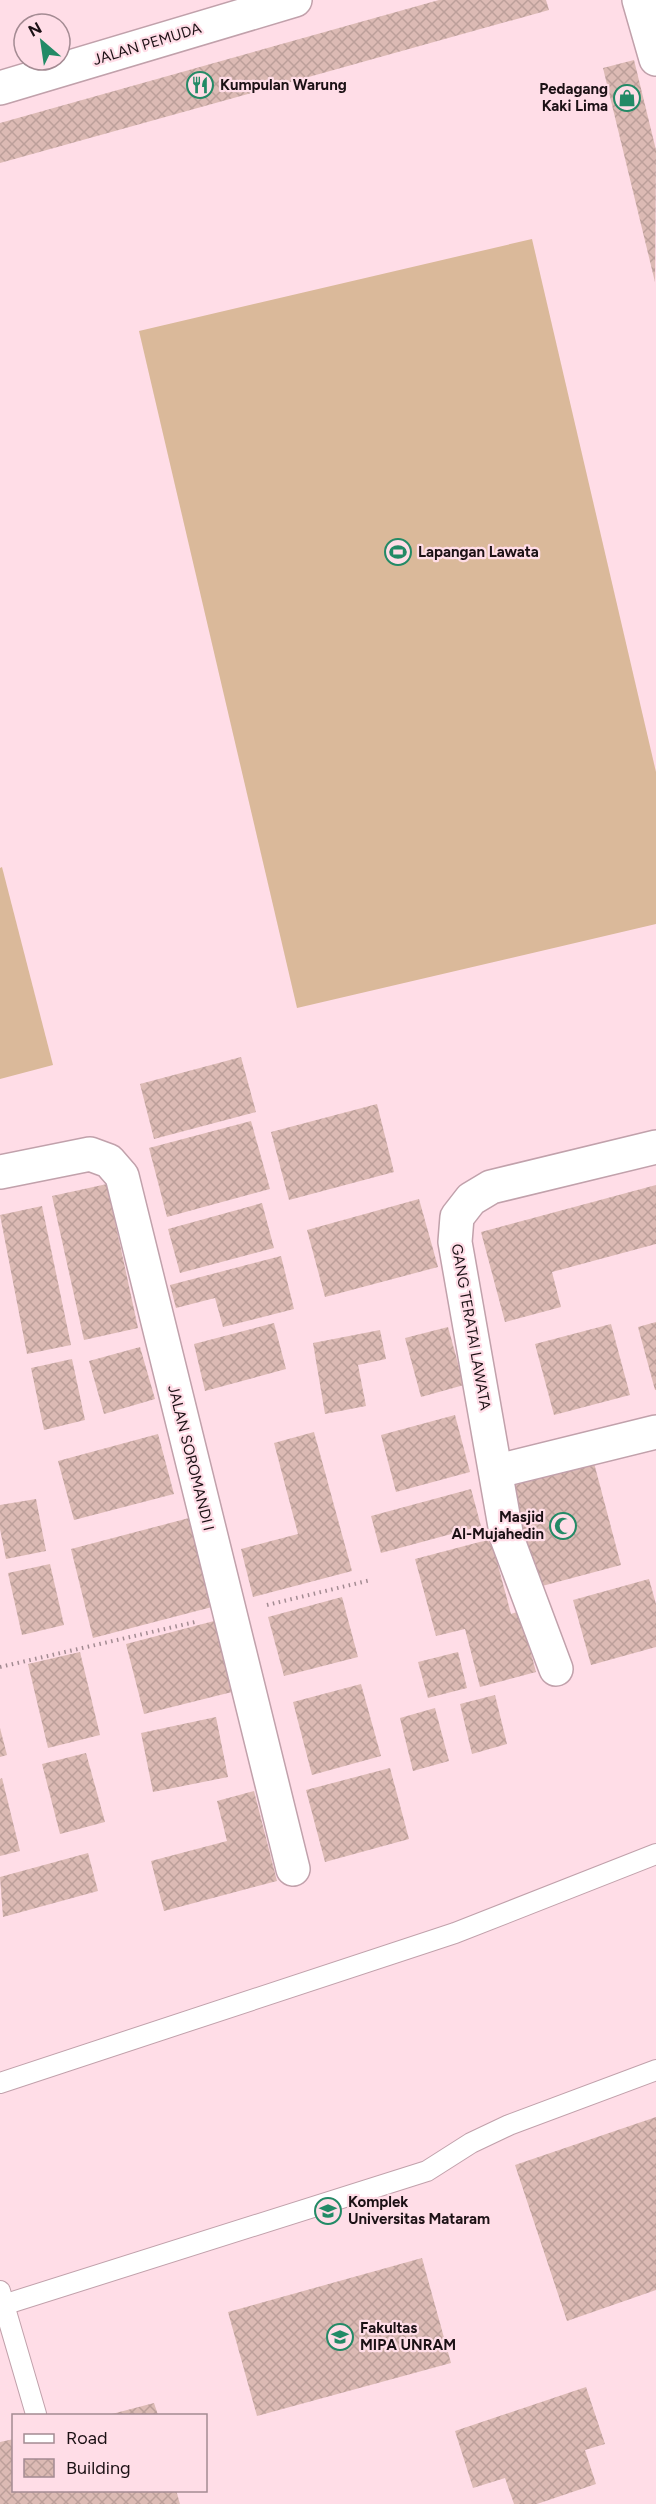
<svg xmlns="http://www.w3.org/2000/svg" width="656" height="2504" viewBox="0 0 656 2504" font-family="Figtree,sans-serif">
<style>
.grass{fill:#dab99a}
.building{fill:url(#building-cross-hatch)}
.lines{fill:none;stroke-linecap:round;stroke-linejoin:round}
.lane-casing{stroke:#c1a1ab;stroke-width:22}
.street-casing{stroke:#c1a1ab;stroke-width:36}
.secondary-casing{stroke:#c1a1ab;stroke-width:36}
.path{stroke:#a38b92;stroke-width:4;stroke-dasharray:1.5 4.5;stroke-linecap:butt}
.lane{stroke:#fff;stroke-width:20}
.street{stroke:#fff;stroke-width:33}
.secondary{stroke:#fff;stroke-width:33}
.labels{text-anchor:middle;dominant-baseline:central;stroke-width:4.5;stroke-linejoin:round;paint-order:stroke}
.street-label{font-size:15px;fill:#1c1115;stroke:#ffdde7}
.poi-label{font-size:15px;font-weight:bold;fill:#1c1115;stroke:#ffdde7;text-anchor:start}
</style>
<defs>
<pattern id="building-cross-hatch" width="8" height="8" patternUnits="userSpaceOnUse" patternTransform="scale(1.5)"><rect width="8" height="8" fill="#dcbab4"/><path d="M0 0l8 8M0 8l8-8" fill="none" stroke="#bc9f9a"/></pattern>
</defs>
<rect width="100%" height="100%" fill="#ffdde7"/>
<g class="grass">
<path d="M532 239 656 772V924L297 1008 139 331Z"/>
<path d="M2 867 53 1065 0 1079V868Z"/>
</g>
<g class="building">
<path d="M439 0H546L549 10 0 163V123Z"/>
<path d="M634 60 656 150 655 282 603 68Z"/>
<path d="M241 1057 256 1112 154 1139 140 1084Z"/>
<path d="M377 1104 394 1172 289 1200 271 1132Z"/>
<path d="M251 1121 270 1189 167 1217 149 1148Z"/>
<path d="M107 1184 138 1328 84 1340 52 1196Z"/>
<path d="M656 1185V1244L552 1272 561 1307 505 1322 481 1232Z"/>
<path d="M419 1199 438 1267 325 1297 307 1230Z"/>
<path d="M262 1203 274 1248 180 1273 168 1229Z"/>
<path d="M42 1206 71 1345 27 1354 0 1215Z"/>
<path d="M281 1256 294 1309 223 1327 215 1298 176 1308 170 1285Z"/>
<path d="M656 1322V1390H655L638 1327Z"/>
<path d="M274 1323 286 1369 205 1391 194 1344Z"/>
<path d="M611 1324 630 1395 554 1415 535 1344Z"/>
<path d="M448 1327 464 1385 421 1397 405 1338Z"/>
<path d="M380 1330 386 1359 358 1365 366 1406 325 1414 313 1343Z"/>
<path d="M140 1347 155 1399 104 1414 89 1361Z"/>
<path d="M72 1359 85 1420 44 1430 31 1368Z"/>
<path d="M455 1415 470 1472 396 1492 381 1435Z"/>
<path d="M314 1432 352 1571 253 1597 241 1549 298 1534 274 1443Z"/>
<path d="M158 1434 174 1494 74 1520 58 1461Z"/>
<path d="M594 1463 621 1565 531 1589 504 1488Z"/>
<path d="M471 1489 481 1526 381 1553 371 1516Z"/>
<path d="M36 1499 46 1551 6 1559 0 1529V1505Z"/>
<path d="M189 1518 212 1607 93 1638 71 1549Z"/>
<path d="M491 1539 511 1614 520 1611 536 1672 480 1687 465 1629 436 1636 415 1559Z"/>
<path d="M50 1564 64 1625 22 1635 8 1573Z"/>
<path d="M649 1579 656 1604V1647L591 1665 573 1600Z"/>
<path d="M342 1597 358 1657 284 1676 268 1617Z"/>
<path d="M214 1621 232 1692 144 1714 126 1644Z"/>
<path d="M80 1652 100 1735 48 1748 28 1664Z"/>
<path d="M458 1652 467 1688 428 1698 418 1662Z"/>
<path d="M361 1684 381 1756 312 1775 293 1702Z"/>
<path d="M495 1695 507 1744 472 1754 460 1704Z"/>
<path d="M435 1708 449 1761 413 1771 400 1718Z"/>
<path d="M216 1717 228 1777 153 1792 141 1733Z"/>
<path d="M0 1728 7 1755 0 1757Z"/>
<path d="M86 1753 105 1822 60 1834 42 1764Z"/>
<path d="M390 1768 409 1839 325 1862 306 1790Z"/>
<path d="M2 1778 20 1851 0 1856V1779Z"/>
<path d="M254 1791 277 1881 164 1911 151 1861 227 1841 217 1801Z"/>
<path d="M88 1853 98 1891 3 1917 0 1877Z"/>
<path d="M656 2117V2290L567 2321 515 2165Z"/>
<path d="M422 2258 451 2363 257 2416 228 2312Z"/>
<path d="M586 2387 605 2444 585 2450 596 2484 537 2504H514L505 2478 473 2488 455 2431Z"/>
<path d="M154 2403 158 2415H108Z"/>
<path d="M14 2439V2490H176L180 2504H0V2442Z"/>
</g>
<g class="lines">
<defs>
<g id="lane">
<path d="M0 2083 455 1933 656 1854"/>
<path d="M0 2291 36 2414"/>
<path d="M0 2306 427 2171 471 2143 509 2125 656 2070"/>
</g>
<g id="street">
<path d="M639 0 656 59"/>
<path d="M0 1172 90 1154 109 1161 122 1176 293 1869"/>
<path d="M498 1471 656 1432"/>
<path d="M556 1669 507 1538 455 1242 457 1217 471 1199 491 1187 656 1147"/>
</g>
<path id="secondary" d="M0 88 295 0"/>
</defs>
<use href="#lane" class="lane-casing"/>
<use href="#street" class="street-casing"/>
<use href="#secondary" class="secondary-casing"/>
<g class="path">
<path d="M267 1605 371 1580"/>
<path d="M0 1667 195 1622"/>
</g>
<use href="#lane" class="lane"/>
<use href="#street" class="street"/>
<use href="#secondary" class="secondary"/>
</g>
<defs>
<symbol id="restaurant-ring" viewBox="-11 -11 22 22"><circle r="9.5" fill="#ffdde7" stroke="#238a66" stroke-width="1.5"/><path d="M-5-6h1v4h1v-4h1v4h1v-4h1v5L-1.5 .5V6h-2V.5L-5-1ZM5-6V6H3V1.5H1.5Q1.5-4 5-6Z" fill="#238a66"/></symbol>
<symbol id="shop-ring" viewBox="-11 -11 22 22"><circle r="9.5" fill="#ffdde7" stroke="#238a66" stroke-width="1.5"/><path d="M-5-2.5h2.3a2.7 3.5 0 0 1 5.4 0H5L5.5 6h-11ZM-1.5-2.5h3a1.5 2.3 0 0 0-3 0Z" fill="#238a66"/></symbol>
<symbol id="stadium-ring" viewBox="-11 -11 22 22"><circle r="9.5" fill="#ffdde7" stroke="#238a66" stroke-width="1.5"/><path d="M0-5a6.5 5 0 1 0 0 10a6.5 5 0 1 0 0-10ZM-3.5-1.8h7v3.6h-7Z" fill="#238a66"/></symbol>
<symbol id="mosque-ring" viewBox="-11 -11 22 22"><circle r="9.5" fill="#ffdde7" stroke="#238a66" stroke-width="1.5"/><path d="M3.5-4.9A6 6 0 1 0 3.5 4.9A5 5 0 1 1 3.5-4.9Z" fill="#238a66"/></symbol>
<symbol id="university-ring" viewBox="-11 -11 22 22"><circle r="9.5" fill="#ffdde7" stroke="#238a66" stroke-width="1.5"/><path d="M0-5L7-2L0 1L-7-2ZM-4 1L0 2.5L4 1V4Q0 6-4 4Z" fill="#238a66"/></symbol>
</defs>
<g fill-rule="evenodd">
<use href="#restaurant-ring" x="185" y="70" width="30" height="30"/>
<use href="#shop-ring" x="612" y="83" width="30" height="30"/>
<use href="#stadium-ring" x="383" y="537" width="30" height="30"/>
<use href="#mosque-ring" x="548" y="1511" width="30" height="30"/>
<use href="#university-ring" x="313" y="2196" width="30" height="30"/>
<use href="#university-ring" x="325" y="2322" width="30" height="30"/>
</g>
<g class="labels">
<g class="street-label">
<text transform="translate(147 44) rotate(-17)">JALAN PEMUDA</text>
<text transform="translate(471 1327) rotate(80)">GANG TERATAI LAWATA</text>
<text transform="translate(191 1458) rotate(76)">JALAN SOROMANDI I</text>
</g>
<g class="poi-label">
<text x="220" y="85">Kumpulan Warung</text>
<text x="608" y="89" text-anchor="end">Pedagang<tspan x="608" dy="17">Kaki Lima</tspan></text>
<text x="418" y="552">Lapangan Lawata</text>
<text x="544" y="1517" text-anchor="end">Masjid<tspan x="544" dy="17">Al-Mujahedin</tspan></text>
<text x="348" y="2202">Komplek<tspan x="348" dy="17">Universitas Mataram</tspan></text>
<text x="360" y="2328">Fakultas<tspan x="360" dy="17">MIPA UNRAM</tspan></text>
</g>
</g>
<rect x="12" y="2414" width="195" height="78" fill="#ffdde7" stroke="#a48b93" stroke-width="1.5"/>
<rect x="24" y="2434" width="30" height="9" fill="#ffffff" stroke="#a48b93" stroke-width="1.5"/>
<text x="66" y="2444" font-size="18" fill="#1c1115">Road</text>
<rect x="24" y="2459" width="30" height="18" fill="url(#building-cross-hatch)" stroke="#a48b93" stroke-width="1.5"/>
<text x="66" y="2474" font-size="18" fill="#1c1115">Building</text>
<g transform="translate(42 42) rotate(331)"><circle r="28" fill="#ffdde7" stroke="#a48b93" stroke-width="1.5"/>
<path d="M0-4.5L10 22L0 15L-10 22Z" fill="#238a66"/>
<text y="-9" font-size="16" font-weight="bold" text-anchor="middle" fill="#1c1115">N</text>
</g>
</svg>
